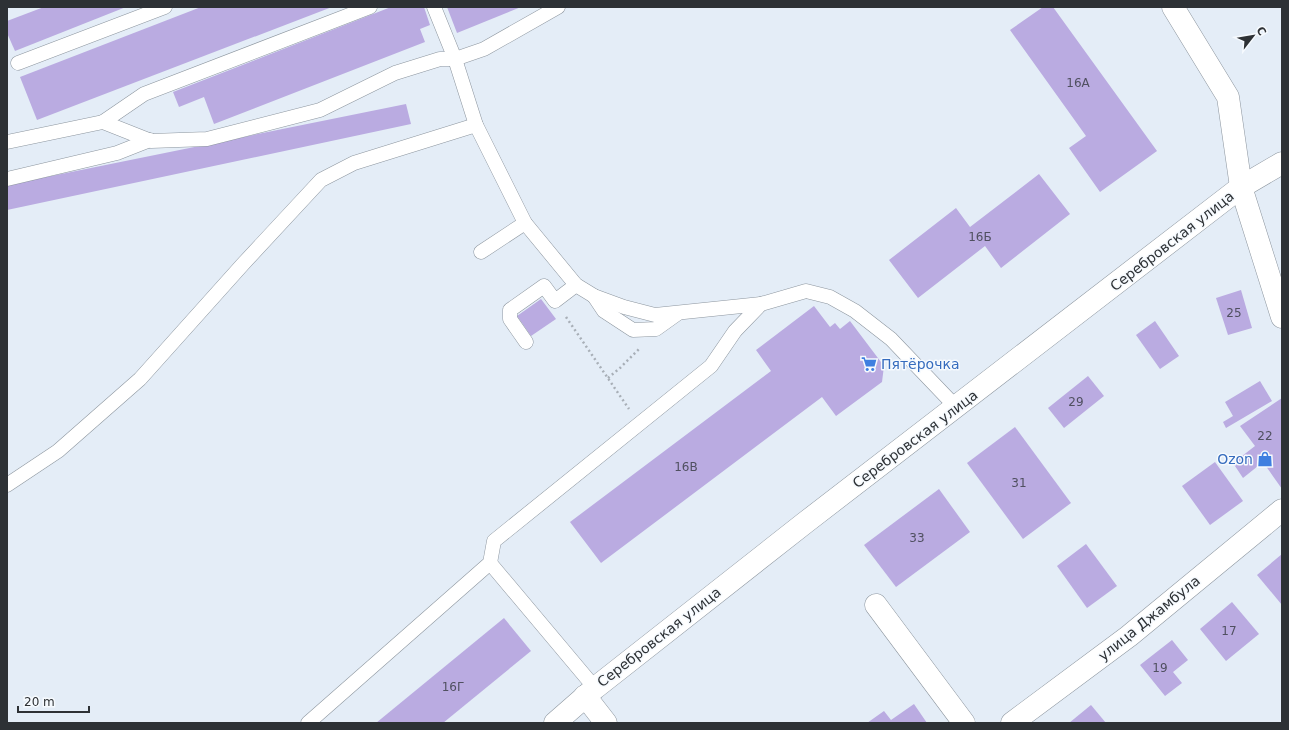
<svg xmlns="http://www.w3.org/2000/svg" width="1289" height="730" viewBox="0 0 1289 730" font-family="'DejaVu Sans',sans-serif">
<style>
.building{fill:#baabe1}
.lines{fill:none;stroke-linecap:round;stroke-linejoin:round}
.service-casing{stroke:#8d969f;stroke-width:15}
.minor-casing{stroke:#8d969f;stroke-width:23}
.path{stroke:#a8afb7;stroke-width:2.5;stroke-dasharray:2 3;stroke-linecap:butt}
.service{stroke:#fff;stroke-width:14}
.minor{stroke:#fff;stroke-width:22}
.labels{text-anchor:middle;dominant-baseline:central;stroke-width:3;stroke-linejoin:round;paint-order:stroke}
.number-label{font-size:12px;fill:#505060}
.street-label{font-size:14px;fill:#2d3135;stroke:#f6fafe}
.shop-label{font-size:14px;fill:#366cbe;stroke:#f6fafe;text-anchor:start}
</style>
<rect width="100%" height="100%" fill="#e4edf7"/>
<g class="building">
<path d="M44 7H126L15 51 7 33V21Z"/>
<path d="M201 7H332L37 120 20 77Z"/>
<path d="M391 7H424L430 25 420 29 425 42 214 124 204 97 179 107 173 92Z"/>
<path d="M447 7H521L457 33Z"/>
<path d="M1043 7H1053L1157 151 1100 192 1069 148 1086 136 1010 30Z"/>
<path d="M406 104 411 124 7 210V185Z"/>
<path d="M1039 174 1070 214 1001 268 985 246 918 298 889 260 956 208 970 227Z"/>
<path d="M1241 290 1252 328 1228 335 1216 298Z"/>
<path d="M541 299 556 319 531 336 517 316Z"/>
<path d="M814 306 830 327 835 323 840 329 850 321 884 366 882 382 836 416 822 397 601 563 570 522 771 371 756 350Z"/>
<path d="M1155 321 1179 356 1160 369 1136 335Z"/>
<path d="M1088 376 1104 396 1064 428 1048 408Z"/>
<path d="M1260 381 1272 401 1226 428 1223 422 1233 416 1225 402Z"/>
<path d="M1282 398V489L1263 462 1243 478 1233 463 1255 446 1240 426Z"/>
<path d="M1015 427 1071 503 1023 539 967 463Z"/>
<path d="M1215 462 1243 501 1210 525 1182 486Z"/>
<path d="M939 489 970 532 896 587 864 545Z"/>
<path d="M1086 544 1117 586 1087 608 1057 566Z"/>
<path d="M1282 554V605L1257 575Z"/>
<path d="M1232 602 1259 634 1226 661 1200 629Z"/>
<path d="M504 618 531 651 443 723H376Z"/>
<path d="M1172 640 1188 660 1173 672 1182 683 1165 696 1140 665Z"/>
<path d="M914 704 927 723H867L884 711 891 720Z"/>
<path d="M1091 705 1106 723H1069Z"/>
</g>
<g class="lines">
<defs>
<g id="service">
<path d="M434 7 455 59 476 125 525 223 576 285 594 296 624 307 655 315 761 304"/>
<path d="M18 63 165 7"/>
<path d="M103 122 144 94 370 7"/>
<path d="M7 142 103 122 151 141 207 139 320 110 395 73 440 59H455L484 49 558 7"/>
<path d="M7 179 117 153 150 140"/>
<path d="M481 252 525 223"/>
<path d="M594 296 604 311 633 330 656 329 677 314"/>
<path d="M526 342 510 319V310L544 286 555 301 576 285"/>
<path d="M7 485 58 451 140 379 243 264 321 180 354 163 476 125"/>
<path d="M490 563 595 688"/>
<path d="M308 723 490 563 494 541 711 366 735 331 761 304 806 291 830 297 855 311 891 339 956 407"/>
</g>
<g id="minor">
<path d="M1173 7 1228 97 1241 187 1282 317"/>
<path d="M876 605 964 723"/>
<path d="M585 696 606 723"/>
<path d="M555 723 595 688 806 522 1241 187 1282 163"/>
<path d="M1012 723 1129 636 1282 510"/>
</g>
</defs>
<use href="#service" class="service-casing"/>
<use href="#minor" class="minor-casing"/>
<g class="path">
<path d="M566 317 629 409"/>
<path d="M608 378 620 368 640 348"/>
</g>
<use href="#service" class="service"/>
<use href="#minor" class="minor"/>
</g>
<defs>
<symbol id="supermarket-bare" viewBox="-9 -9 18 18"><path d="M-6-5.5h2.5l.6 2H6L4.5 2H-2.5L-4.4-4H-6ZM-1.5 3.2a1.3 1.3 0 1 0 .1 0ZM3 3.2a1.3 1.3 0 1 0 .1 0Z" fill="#3f7fe0" stroke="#f6fafe" stroke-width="2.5" paint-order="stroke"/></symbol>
<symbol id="shop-bare" viewBox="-9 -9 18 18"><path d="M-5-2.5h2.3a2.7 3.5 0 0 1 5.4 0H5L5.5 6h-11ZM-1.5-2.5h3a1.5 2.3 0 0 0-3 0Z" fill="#3f7fe0" stroke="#f6fafe" stroke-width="2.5" paint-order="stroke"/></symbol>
</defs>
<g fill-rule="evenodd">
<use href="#supermarket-bare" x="858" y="353" width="22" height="22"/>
<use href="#shop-bare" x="1254" y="448" width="22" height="22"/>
</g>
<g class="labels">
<g class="number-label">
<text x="1078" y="83">16А</text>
<text x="980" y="237">16Б</text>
<text x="1234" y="313">25</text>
<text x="1076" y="402">29</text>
<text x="1265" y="436">22</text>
<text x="686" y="467">16В</text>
<text x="1019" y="483">31</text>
<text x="917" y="538">33</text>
<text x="1229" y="631">17</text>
<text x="1160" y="668">19</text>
<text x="453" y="687">16Г</text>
</g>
<g class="street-label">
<text transform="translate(1172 241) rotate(-38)">Серебровская улица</text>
<text transform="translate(915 439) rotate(-37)">Серебровская улица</text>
<text transform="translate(1149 618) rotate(-39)">улица Джамбула</text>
<text transform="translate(659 637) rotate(-38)">Серебровская улица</text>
</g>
<g class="shop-label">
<text x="881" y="364">Пятёрочка</text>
<text x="1253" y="459" text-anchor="end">Ozon</text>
</g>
</g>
<rect width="1289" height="730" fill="none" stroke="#2d3135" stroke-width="16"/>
<g transform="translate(1253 36) rotate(59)" stroke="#f6fafe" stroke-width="3" paint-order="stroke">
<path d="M0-3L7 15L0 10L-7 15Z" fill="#2d3135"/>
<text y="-6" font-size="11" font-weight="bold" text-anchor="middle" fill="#2d3135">С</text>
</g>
<path d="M18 706v6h71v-6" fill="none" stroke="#2d3135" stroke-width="2"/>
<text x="24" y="706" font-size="12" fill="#2d3135" stroke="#f6fafe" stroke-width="3" paint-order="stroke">20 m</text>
</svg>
